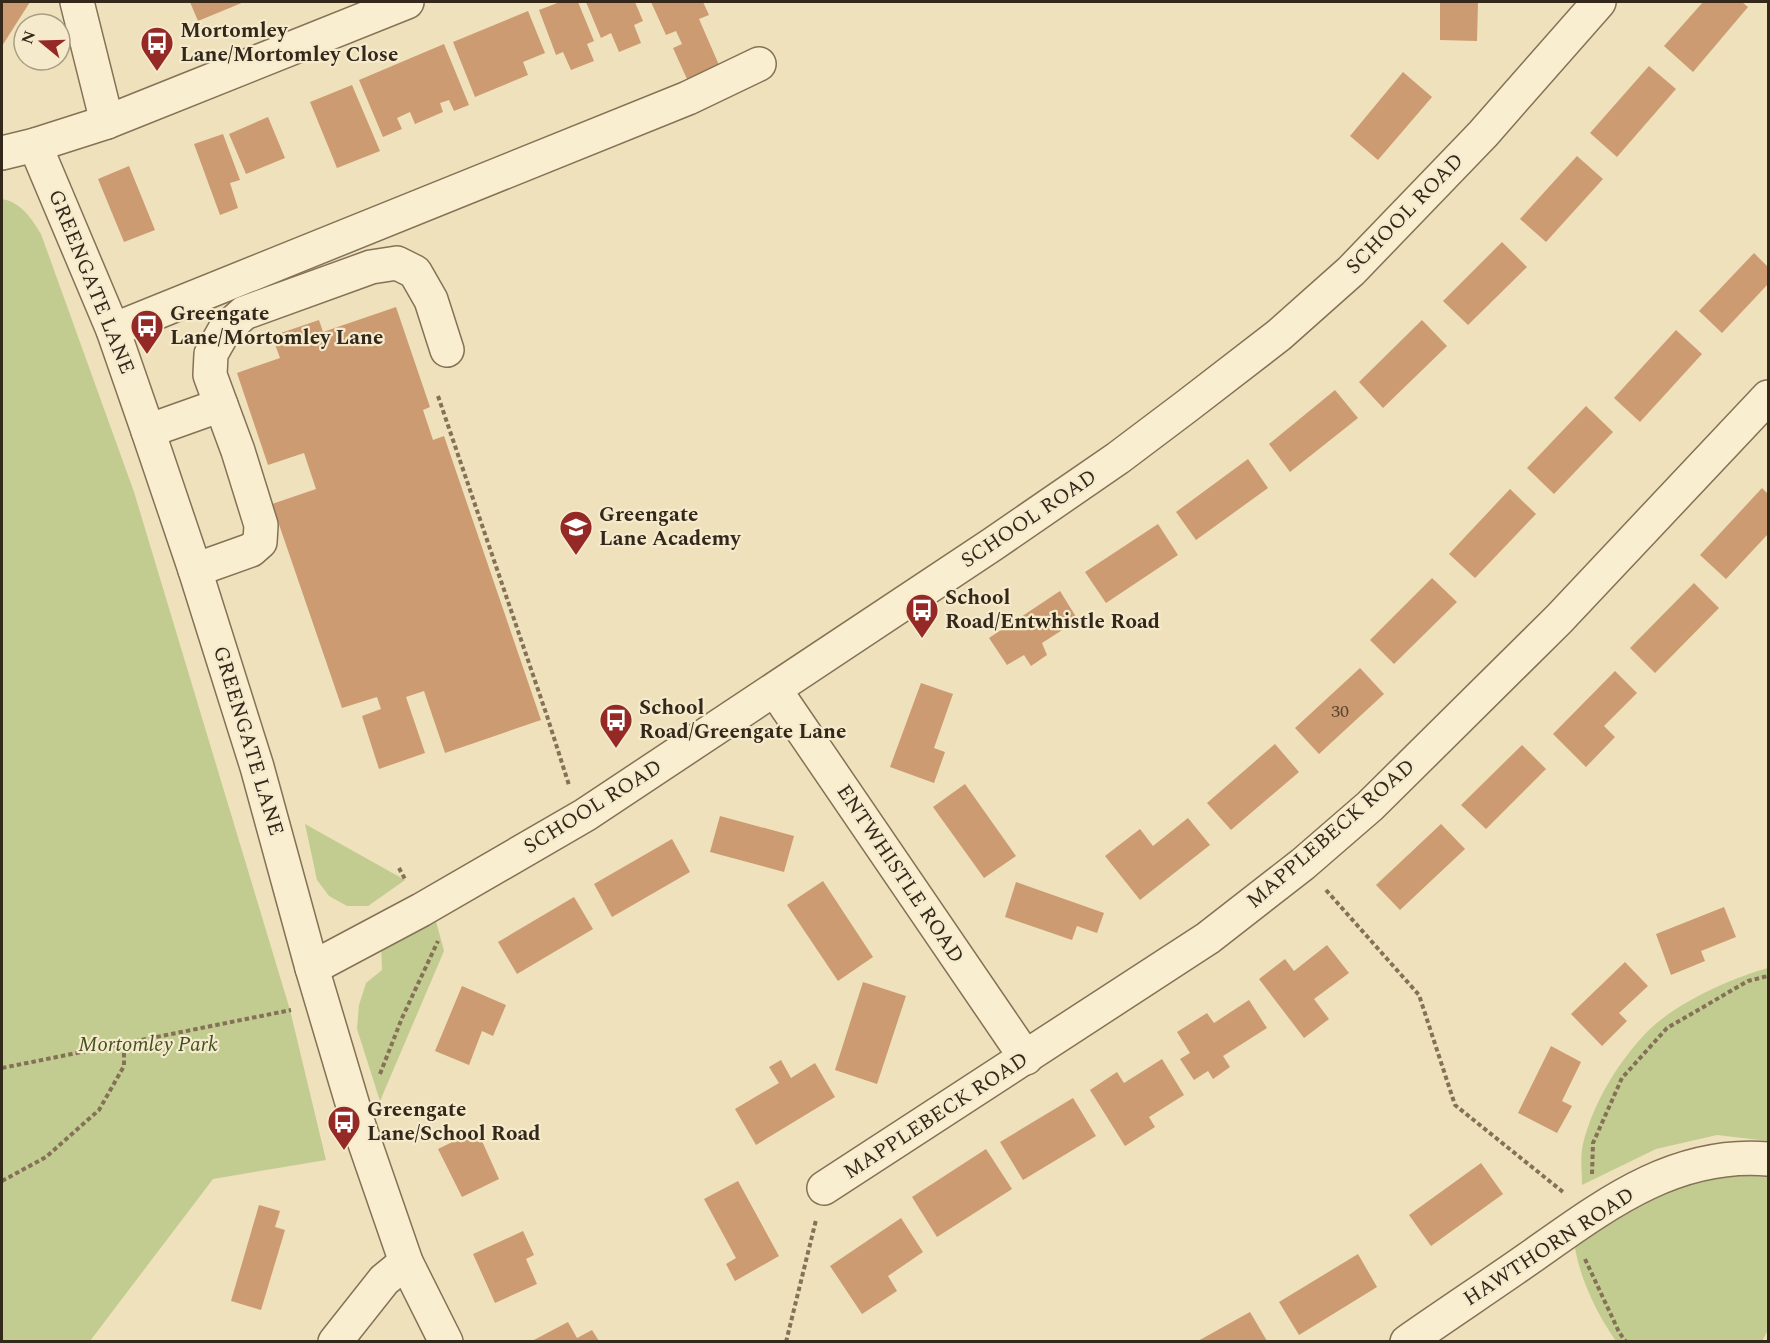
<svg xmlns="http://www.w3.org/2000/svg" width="1770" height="1343" viewBox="0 0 1770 1343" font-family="Spectral,serif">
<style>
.green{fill:#c2cc91}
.building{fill:#cd9b71}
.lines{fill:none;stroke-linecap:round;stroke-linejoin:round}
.minor-casing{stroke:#857156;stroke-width:36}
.path{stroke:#857156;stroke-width:4;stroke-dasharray:4.5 3;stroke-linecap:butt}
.minor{stroke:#f9eecf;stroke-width:33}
.labels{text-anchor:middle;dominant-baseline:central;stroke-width:4.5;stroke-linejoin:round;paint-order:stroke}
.number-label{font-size:18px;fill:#5a4530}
.poi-label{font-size:21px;font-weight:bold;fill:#34281b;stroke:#f5ebcc;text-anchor:start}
.street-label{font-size:21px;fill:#34281b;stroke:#f5ebcc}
.park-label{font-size:21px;font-style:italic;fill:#435121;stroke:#f5ebcc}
</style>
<rect width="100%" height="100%" fill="#eee1bc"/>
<g class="green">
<path d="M2 199C21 202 32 219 41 234L134 492 290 1010 326 1160 213 1179 90 1341H2Z"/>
<path d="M305 824 405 880 368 906H347L329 896 317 880Z"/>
<path d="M434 914 444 951 380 1101 357 1029 359 1005 366 983 382 970 381 942Z"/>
<path d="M1768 968V1141L1717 1135 1656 1149 1582 1185C1582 1172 1580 1156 1583 1144 1593 1103 1618 1062 1647 1032 1674 1004 1731 978 1768 968Z"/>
<path d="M1726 1174 1768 1177V1330L1762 1341H1616C1597 1314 1581 1281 1575 1248L1629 1207 1671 1187Z"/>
</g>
<g class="building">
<path d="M2 2H30L2 46Z"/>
<path d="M190 2H244L198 21Z"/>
<path d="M560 2H578L594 41 587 44 594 61 571 70 563 52 556 55 539 10Z"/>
<path d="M586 2H635L643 21 634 25 641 43 619 52 611 33 601 38Z"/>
<path d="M651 2H703L709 15 699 19 719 65 687 79 673 48 682 44 676 31 666 35Z"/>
<path d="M1440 2H1478L1477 41 1440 40Z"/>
<path d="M1703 2H1742L1748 7 1693 72 1664 46Z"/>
<path d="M528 11 545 53 523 62 528 75 475 97 453 42Z"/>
<path d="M444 44 469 105 454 111 449 100 440 103 443 112 415 124 410 112 397 118 402 129 383 137 359 80Z"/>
<path d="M1649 66 1676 89 1617 157 1590 133Z"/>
<path d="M1403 72 1432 97 1378 160 1350 136Z"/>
<path d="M352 85 380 151 337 168 310 102Z"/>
<path d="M268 117 285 158 246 174 229 134Z"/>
<path d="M223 134 240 180 230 183 238 208 220 215 194 144Z"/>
<path d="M1577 156 1603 179 1546 242 1520 219Z"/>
<path d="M129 166 155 230 124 242 98 179Z"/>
<path d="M1502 242 1527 267 1468 325 1443 301Z"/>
<path d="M1754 253 1768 267V284L1722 333 1699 311Z"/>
<path d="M396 307 430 407 423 410 433 440 444 436 541 720 445 753 424 691 406 697 425 753 379 769 362 716 381 709 377 697 342 708 272 504 316 489 304 453 268 465 237 373 280 358 272 336 319 320 323 332Z"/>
<path d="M1422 320 1447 346 1383 408 1359 382Z"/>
<path d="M1676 330 1702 354 1640 422 1614 398Z"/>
<path d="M1335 390 1358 418 1290 472 1269 444Z"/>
<path d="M1586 406 1613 432 1554 494 1527 468Z"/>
<path d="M1248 459 1268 488 1196 540 1176 512Z"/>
<path d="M1762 488 1768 494V534L1726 579 1700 555Z"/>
<path d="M1510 489 1536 514 1475 578 1449 554Z"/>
<path d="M1158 524 1178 555 1106 603 1085 572Z"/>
<path d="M1432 578 1457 602 1394 664 1370 640Z"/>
<path d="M1694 583 1719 608 1655 673 1630 648Z"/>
<path d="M1060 591 1078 620 1042 643 1047 655 1031 666 1024 655 1007 665 989 638Z"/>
<path d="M1360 668 1384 694 1319 754 1295 728Z"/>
<path d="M1615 671 1637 693 1604 726 1615 737 1586 767 1553 734Z"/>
<path d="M921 683 953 694 934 748 945 752 934 783 890 767Z"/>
<path d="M1275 744 1299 772 1231 830 1207 803Z"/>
<path d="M1522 745 1546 769 1486 829 1461 805Z"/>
<path d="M965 784 1016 856 984 878 933 807Z"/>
<path d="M720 816 794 836 784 872 710 852Z"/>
<path d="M1188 818 1210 845 1140 900 1105 856 1140 829 1153 846Z"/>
<path d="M1441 824 1465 849 1400 910 1376 885Z"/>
<path d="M672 839 690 872 612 917 594 884Z"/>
<path d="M823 881 873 957 838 981 787 905Z"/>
<path d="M1016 882 1104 913 1097 933 1077 926 1072 940 1005 917Z"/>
<path d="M574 897 593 929 517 974 498 942Z"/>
<path d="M1724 907 1736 937 1701 951 1705 961 1671 975 1656 934Z"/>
<path d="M1327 945 1349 973 1314 999 1329 1019 1304 1038 1259 979 1285 959 1294 971Z"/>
<path d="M1625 962 1648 986 1619 1013 1627 1021 1602 1046 1571 1014Z"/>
<path d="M863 982 906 996 877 1084 835 1070Z"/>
<path d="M462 986 506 1005 493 1036 482 1031 469 1065 435 1051Z"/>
<path d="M1249 1000 1267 1028 1223 1056 1230 1067 1213 1079 1208 1071 1194 1080 1180 1059 1190 1053 1177 1032 1207 1013 1214 1023Z"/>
<path d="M1551 1046 1581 1062 1562 1101 1572 1106 1557 1133 1518 1113Z"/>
<path d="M1162 1059 1184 1095 1149 1117 1155 1127 1125 1146 1090 1090 1117 1072 1124 1083Z"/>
<path d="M781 1060 791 1078 815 1063 835 1097 756 1145 735 1109 779 1083 769 1067Z"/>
<path d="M1073 1098 1096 1136 1023 1180 1000 1142Z"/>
<path d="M477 1130 499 1179 462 1197 438 1149Z"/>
<path d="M986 1149 1012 1189 937 1237 912 1197Z"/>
<path d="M1481 1163 1503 1194 1431 1246 1409 1215Z"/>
<path d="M738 1181 779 1256 735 1281 726 1264 736 1258 704 1199Z"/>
<path d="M259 1205 280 1211 275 1227 285 1230 261 1310 231 1301Z"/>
<path d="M901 1218 923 1252 888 1276 897 1291 862 1314 830 1266Z"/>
<path d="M523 1231 534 1255 526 1259 537 1284 495 1303 473 1254Z"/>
<path d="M1358 1254 1377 1287 1299 1335 1279 1302Z"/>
<path d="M1250 1312 1267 1341H1198Z"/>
<path d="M568 1322 577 1338 592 1330 599 1341H532Z"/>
</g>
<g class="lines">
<defs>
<g id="minor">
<path d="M77 2 107 122"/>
<path d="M35 145 113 330 148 431 195 570 257 767 312 968 359 1126 406 1262 446 1342"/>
<path d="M2 153 35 145 107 122 407 2"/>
<path d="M113 330 688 98 759 64"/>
<path d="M148 431 221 405"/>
<path d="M195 570 251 550 260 542 261 525 238 451 210 375 211 354 224 331 244 313 371 267 397 263 415 272 431 300 447 350"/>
<path d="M775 690 1026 1058"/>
<path d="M312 968 421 910 585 815 993 544 1118 458 1187 406 1279 335 1351 271 1483 134 1599 2"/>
<path d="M824 1188 1208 938 1303 864 1370 806 1559 619 1768 397"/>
<path d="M335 1342 384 1280 406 1262"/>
<path d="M1407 1342C1447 1314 1488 1287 1528 1259 1602 1207 1673 1151 1768 1159"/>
</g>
</defs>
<use href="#minor" class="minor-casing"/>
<g class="path">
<path d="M438 396 547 716 569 785"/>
<path d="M399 868 406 881"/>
<path d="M1326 890 1419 995 1455 1105 1563 1192"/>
<path d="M2 1068 291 1010"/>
<path d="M380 1074 402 1018 438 941"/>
<path d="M1592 1174 1593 1143 1622 1078 1667 1028 1748 981 1768 976"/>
<path d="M2 1181 46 1157 99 1110 124 1066V1044"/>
<path d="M1585 1259 1619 1332 1626 1342"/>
<path d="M786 1342 816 1220"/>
</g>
<use href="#minor" class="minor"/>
</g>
<defs>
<symbol id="bus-pin" viewBox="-11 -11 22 30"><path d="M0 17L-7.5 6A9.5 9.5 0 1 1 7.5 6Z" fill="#952925" stroke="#f5ebcc"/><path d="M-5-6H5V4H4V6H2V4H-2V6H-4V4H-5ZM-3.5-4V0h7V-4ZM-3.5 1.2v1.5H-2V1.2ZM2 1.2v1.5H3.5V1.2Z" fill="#fff"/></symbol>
<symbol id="school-pin" viewBox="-11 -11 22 30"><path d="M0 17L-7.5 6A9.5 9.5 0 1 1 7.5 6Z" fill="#952925" stroke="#f5ebcc"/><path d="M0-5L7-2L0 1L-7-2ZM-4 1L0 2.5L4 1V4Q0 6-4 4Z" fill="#fff"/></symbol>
</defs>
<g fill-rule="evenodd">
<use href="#bus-pin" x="138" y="24" width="38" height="52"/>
<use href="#bus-pin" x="128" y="307" width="38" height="52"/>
<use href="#school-pin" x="557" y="508" width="38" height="52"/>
<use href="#bus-pin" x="903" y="591" width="38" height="52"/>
<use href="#bus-pin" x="597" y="701" width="38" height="52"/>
<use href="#bus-pin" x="325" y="1103" width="38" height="52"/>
</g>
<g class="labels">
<g class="number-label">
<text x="1340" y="711">30</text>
</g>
<g class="poi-label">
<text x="180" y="31">Mortomley<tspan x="180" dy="24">Lane/Mortomley Close</tspan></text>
<text x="170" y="314">Greengate<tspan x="170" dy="24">Lane/Mortomley Lane</tspan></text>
<text x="599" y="515">Greengate<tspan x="599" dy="24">Lane Academy</tspan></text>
<text x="945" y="598">School<tspan x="945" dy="24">Road/Entwhistle Road</tspan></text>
<text x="639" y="708">School<tspan x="639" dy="24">Road/Greengate Lane</tspan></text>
<text x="367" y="1110">Greengate<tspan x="367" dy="24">Lane/School Road</tspan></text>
</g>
<g class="street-label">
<text transform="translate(1405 214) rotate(-46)">SCHOOL ROAD</text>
<text transform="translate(91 282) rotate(68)">GREENGATE LANE</text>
<text transform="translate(1029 519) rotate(-34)">SCHOOL ROAD</text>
<text transform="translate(248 741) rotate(73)">GREENGATE LANE</text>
<text transform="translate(593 807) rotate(-32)">SCHOOL ROAD</text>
<text transform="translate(1331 834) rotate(-41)">MAPPLEBECK ROAD</text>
<text transform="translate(900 874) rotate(56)">ENTWHISTLE ROAD</text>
<text transform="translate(936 1116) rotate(-33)">MAPPLEBECK ROAD</text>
<text transform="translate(1549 1247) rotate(-33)">HAWTHORN ROAD</text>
</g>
<g class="park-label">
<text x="148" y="1045">Mortomley Park</text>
</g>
</g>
<rect width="1770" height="1343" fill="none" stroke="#34281b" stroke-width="6"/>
<g transform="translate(42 42) rotate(289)"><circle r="28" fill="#f5ebcc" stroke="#a89d85" stroke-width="1.5"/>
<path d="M0-4.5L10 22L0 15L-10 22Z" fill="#952925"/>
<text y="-9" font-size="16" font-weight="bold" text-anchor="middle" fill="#34281b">N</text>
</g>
</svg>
